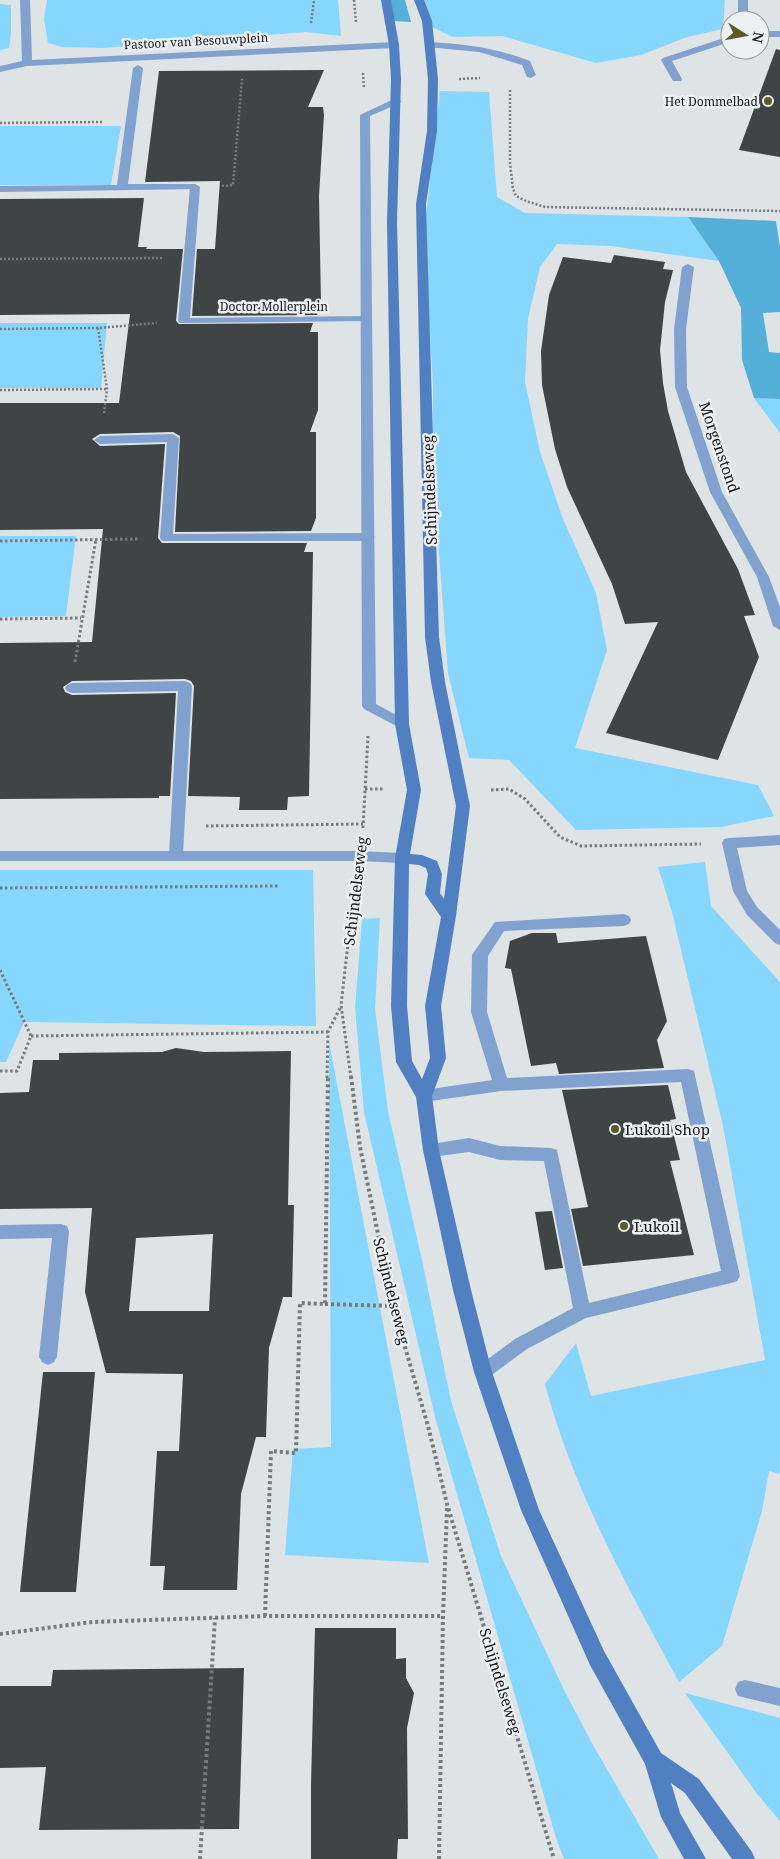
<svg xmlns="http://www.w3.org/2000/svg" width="780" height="1859" viewBox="0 0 780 1859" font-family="'Noto Serif',serif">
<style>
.green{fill:#87d6fe}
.forest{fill:#54afd9}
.building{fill:#3f4444;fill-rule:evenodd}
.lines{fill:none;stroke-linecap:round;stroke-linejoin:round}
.path-far2{stroke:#767a7c;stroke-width:2.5;stroke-dasharray:2 2;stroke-linecap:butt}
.path-far1{stroke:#767a7c;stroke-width:3;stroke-dasharray:2.5 2.5;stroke-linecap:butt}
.path{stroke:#767a7c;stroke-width:4;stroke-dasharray:3 3;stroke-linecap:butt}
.lane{fill:#81a2ce;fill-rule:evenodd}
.street{fill:#81a2ce;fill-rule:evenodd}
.secondary{fill:#5080c1;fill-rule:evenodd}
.poi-dot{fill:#5b5a27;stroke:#ecf0f3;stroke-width:2}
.labels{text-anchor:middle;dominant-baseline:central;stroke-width:5;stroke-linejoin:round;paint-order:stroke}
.far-street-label{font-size:12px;fill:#161819;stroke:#ecf0f3}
.far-poi-label{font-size:12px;fill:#161819;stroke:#ecf0f3;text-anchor:end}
.street-label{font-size:15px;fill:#161819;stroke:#ecf0f3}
.poi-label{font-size:15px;fill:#161819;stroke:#ecf0f3;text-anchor:start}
</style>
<rect width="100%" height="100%" fill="#dee3e6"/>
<g class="green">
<path d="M47 0H338L341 36 306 32 103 48 62 47 48 43 44 19Z"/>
<path d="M422 0H725L723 29 687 37 641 55 596 63 502 36 453 37 432 27Z"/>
<path d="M0 4 11 5V33L9 48 0 50Z"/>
<path d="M440 91 489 92 497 197 525 213 688 217 719 261 611 246 557 244 540 267 528 319 525 382 540 452 563 519 596 593 607 650 575 748 758 785 774 816 721 827 576 830 509 760 469 758 448 673 433 473V384L428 300 426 217Z"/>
<path d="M0 126H121L111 185H0Z"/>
<path d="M0 323H107L101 388H0Z"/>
<path d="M754 398 780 399V433Z"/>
<path d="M0 536H76L66 616 0 617Z"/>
<path d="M705 862 711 906 780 982V1474L769 1471 762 1511 722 1646 679 1682C627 1586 573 1490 545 1384L576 1343 591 1396 765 1360 723 1126 672 912 658 867Z"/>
<path d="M0 870H313L316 1026 24 1022 6 1062H0Z"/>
<path d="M380 918 375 1009 388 1111 422 1260 451 1401 501 1556 564 1690 594 1747 659 1859H564L556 1838 436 1421 364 1112 355 1007 362 919Z"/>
<path d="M329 1042 429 1563 285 1555 293 1449 331 1447Z"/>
<path d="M685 1693 780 1718V1821L758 1795Z"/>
</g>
<g class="forest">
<path d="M390 0H405L411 22 393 21Z"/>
<path d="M688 217 776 221 780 247V312L763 313 769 352 780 353V399L754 398 742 360 741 308 719 261Z"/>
</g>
<g class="building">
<path d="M776 49 780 50V157L739 150Z"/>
<path d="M324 70 308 107H323L324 115 319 196 321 304 317 315 192 316 197 249H215L220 181 145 182 159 71Z"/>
<path d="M144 198 138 247H147L146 249H183L176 321 179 324 313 323 310 332H318V410L310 432H316V518L311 531 175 532 180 436 173 432 100 434 92 439 100 446 165 444 158 538 162 543H307L304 552H313L309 796 288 797 287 810H239L240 797 188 796 194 686 191 681 185 679 72 681 63 687 65 692 72 695 176 693 170 796H159V798L0 799V643L92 642 103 529 0 530V403H119L130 314 0 315V199Z"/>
<path d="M614 255 665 262 663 269 673 270 665 302 660 350 663 383 668 411 686 472 738 569 755 615 744 616 759 657 718 760 606 733 658 622 625 624 612 584 567 487 555 449 542 385 541 351 549 295 563 257 611 263Z"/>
<path d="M532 933H556L558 943 646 936 667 1021 657 1040 664 1068 559 1074 556 1063 531 1066 511 969 505 968 510 941Z"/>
<path d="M176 1048 204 1052 291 1051 288 1205H294L292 1297H283L269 1348 266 1437H256L241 1494 237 1590H163L165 1566H150L157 1451H179L183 1374 106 1373 85 1292 92 1208 0 1209V1093L29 1092 33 1060H59V1053L162 1052ZM213 1234 209 1311H129L136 1238Z"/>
<path d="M668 1085 676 1119 670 1120 680 1160 670 1161 694 1255 583 1266 571 1209 588 1207 562 1090Z"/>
<path d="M552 1211 563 1268 545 1270 535 1212Z"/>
<path d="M43 1372H95L76 1592H20Z"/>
<path d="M315 1628H396V1659L406 1658V1678L414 1693 407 1728 408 1839H398L397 1859H311V1784Z"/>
<path d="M244 1668 239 1829 39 1830 46 1767 0 1768V1686H51L53 1670Z"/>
</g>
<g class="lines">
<g class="path-far2">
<path d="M354 0 356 22"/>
<path d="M311 23 314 0"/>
<path d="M363 73 364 89"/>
<path d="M459 79 480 78"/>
<path d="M510 90V163L513 189 516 196 526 201 545 207 780 211"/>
<path d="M0 123 102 122"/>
<path d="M222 186 233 185 242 79"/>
<path d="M0 259 162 258"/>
<path d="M98 328 107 389 104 414"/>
<path d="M0 329 98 328 157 323"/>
<path d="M0 390 107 389"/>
</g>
<g class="path-far1">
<path d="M0 541 139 539"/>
<path d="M0 619 81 618"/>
<path d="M75 662 96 539"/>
<path d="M365 789H385"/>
<path d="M491 790 509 789 525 799 560 837 581 846 701 844"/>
<path d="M206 826 363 824"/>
<path d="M363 828 368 736"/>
<path d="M0 888 279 886"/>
<path d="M0 970 31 1036 17 1071H0"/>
<path d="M31 1036 328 1032"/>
<path d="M327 1078 328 1032 341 1006"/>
<path d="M351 1078 341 1005 355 883"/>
</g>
<g class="path">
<path d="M351 1076 360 1147 393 1306 428 1426 447 1504 554 1859"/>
<path d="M325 1304 393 1306"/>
<path d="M265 1616 271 1451 296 1453 300 1303 325 1304 328 1076"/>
<path d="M0 1634 92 1622 265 1616H443"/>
<path d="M200 1859 215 1618"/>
<path d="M439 1859 443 1616 447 1508"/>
</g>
<g class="lane">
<rect x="738" y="0" width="10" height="20"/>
<rect x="760" y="31" width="20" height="6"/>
<path d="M730 36V42L672 61 682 79 681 81H673L661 60 663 58Z"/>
<path d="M430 42C465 44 497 48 530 61L536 75 531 78 527 77 522 65 479 52 427 47V43Z"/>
<path d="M195 184 200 187 190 318 365 316 371 319 369 321 180 323 178 321 190 187Z"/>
<path d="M173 434 179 438 173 534 369 533 375 537 369 541H162L160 538 167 442 100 444 94 440 100 436Z"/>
<path d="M185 681 190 683 192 686 183 855 181 859 176 860 171 859 169 855 178 691 72 693 67 691 65 688 67 685 72 683Z"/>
<path d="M624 914 629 916 631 920 629 924 624 926 504 931 488 956 487 1012 507 1078 688 1069 694 1071 740 1276 737 1281 731 1283 586 1318 527 1349 489 1377 483 1380 477 1377 474 1372 477 1367 515 1339 573 1308 544 1161 500 1160 469 1152 431 1157 425 1155 423 1150 425 1145 469 1138 500 1146 551 1148 557 1150 589 1303 721 1271 681 1082 501 1091 424 1102 418 1100 416 1096 418 1092 424 1090 492 1080 471 1012 472 955 495 922Z"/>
<path d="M61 1224 67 1226 69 1231 57 1357 54 1362 48 1365 42 1362 39 1357 52 1238 0 1239V1225Z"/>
</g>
<g class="street">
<path d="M20 0H30L32 60 394 42 399 45 394 48 27 66 0 72V66L22 61Z"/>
<path d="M138 65 143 68 128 184H195L200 187 199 189 0 192V186L117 185 133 68Z"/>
<path d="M396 98 401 101 400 103 370 116 376 704 407 721 409 724 407 727 402 729 364 709 362 706 360 115Z"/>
<path d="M688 264 694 267 686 329 687 387 722 492 769 577 780 607V630L773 626 757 577 710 492 675 387 674 329 682 267Z"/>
<path d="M780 835V845L737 848 747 891 757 907 780 930V945L775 943 747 915 733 891 722 843 724 839 729 838Z"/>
<path d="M0 851H358L402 853 407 854 409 858 407 862 402 863 358 861H0Z"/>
<path d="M745 1680 780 1688V1706L738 1696 735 1689 738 1682Z"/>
</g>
<path class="secondary" d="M381 0H391L399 45 401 79 397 222 409 724 421 790 410 854 422 855 437 861 442 874 440 893 444 899 456 806 431 682 425 637 416 204 427 131 428 79 422 21 414 0H424L432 21 438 79 437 131 426 204 439 637 445 682 470 806 456 916 441 1006 446 1058 432 1096 439 1150 471 1290 492 1372 539 1510 604 1651 661 1753 699 1779 752 1852 755 1859H732L685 1793 671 1783 680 1813 706 1859H684L661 1817 645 1764 590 1665 521 1510 474 1372 453 1290 423 1150 416 1097 396 1062 391 1006 395 858 407 790 395 724 387 222 391 79 389 45ZM409 864 419 865 426 868 428 874 425 894 441 917 425 1006 430 1058 422 1079 412 1061 407 1006Z"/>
</g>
<g class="poi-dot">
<circle cx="768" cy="101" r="5"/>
<circle cx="615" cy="1129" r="5"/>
<circle cx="624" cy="1226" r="5"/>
</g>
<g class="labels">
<g class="far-street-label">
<text transform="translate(196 41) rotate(-3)">Pastoor van Besouwplein</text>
<text x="274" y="306">Doctor Mollerplein</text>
</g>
<g class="far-poi-label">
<text x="758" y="101">Het Dommelbad</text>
</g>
<g class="street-label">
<text transform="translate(720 447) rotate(71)">Morgenstond</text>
<text transform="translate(429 490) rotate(-92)">Schijndelseweg</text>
<text transform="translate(355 891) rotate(-83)">Schijndelseweg</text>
<text transform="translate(392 1291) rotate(76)">Schijndelseweg</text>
<text transform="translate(501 1681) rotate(73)">Schijndelseweg</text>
</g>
<g class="poi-label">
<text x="625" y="1129">Lukoil Shop</text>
<text x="634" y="1226">Lukoil</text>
</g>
</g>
<g transform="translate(745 35) rotate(101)"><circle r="24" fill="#ecf0f3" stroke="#969a9c"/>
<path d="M0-4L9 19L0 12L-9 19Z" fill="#5b5a27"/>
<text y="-8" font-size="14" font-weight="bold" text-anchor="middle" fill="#161819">N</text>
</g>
</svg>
